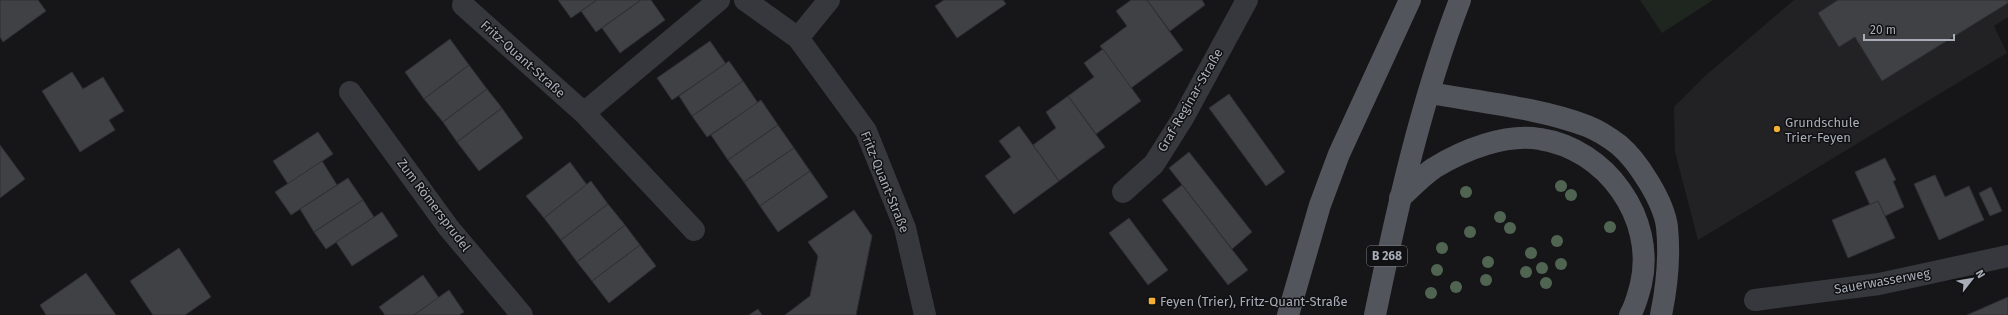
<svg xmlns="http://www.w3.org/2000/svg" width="2008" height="315" viewBox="0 0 2008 315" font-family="'Fira Sans',sans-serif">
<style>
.built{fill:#222225}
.green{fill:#1e261f}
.building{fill:#404145;stroke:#303034}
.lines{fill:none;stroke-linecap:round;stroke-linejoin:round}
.minor{stroke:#37383d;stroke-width:22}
.primary{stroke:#53555c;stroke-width:22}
.tree{fill:#506452}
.poi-dot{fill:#f2b134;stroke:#111113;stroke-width:1.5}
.labels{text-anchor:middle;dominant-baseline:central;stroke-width:3;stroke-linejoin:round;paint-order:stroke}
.shield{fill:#111113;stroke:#7b7e86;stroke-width:1}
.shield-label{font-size:12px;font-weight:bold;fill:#a8adb8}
.street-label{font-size:13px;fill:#a8adb8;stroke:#111113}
.poi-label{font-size:13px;fill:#a8adb8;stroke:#111113;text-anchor:start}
</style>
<rect width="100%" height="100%" fill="#161618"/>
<path class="built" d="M1794 0H2008V17L1994 26 2007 53 1698 240 1675 152 1674 107 1705 76Z"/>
<path class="green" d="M1640 0H1713L1662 33Z"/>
<g class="building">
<path d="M0 0H38L46 11 3 42 0 37Z"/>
<path d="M558 0H597L571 18Z"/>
<path d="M597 0H641L596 32 581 11Z"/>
<path d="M641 0H651L665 20 620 53 602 28Z"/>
<path d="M944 0H1003L1006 4 957 38 935 6Z"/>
<path d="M1131 0H1147L1183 50 1131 88 1100 46 1127 26 1116 11Z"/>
<path d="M1147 0H1202L1205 5 1170 31Z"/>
<path d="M1838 0H2008V3L1882 81 1855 37 1839 47 1818 13Z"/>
<path d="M450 39 469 65 424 99 405 72Z"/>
<path d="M710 41 726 64 672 100 657 78Z"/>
<path d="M1103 49 1141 101 1096 134 1068 96 1094 77 1084 63Z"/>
<path d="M729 61 743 81 692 116 679 96Z"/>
<path d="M469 65 487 89 443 122 424 99Z"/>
<path d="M72 72 83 89 103 77 124 111 109 120 115 130 80 152 42 91Z"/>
<path d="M743 81 758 103 707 137 692 116Z"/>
<path d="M487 89 502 108 457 142 443 122Z"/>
<path d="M1229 94 1285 172 1266 186 1209 108Z"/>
<path d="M1068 96 1105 147 1059 181 1033 145 1056 128 1046 112Z"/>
<path d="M761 100 778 125 728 160 711 135Z"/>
<path d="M502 108 523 138 479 171 457 142Z"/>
<path d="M778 125 794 148 744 182 728 160Z"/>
<path d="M1019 126 1059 181 1014 214 985 176 1011 157 999 141Z"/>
<path d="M318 132 333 154 288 184 273 161Z"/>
<path d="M0 145 25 179 0 198Z"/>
<path d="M794 148 810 171 760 206 744 182Z"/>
<path d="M1189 152 1252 232 1232 249 1169 168Z"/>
<path d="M1885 158 1896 180 1893 181 1904 207 1885 216 1878 201 1870 205 1855 172Z"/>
<path d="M322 161 337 185 291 215 275 192Z"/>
<path d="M570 162 587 185 544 218 526 196Z"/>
<path d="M810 171 828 197 778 232 760 206Z"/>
<path d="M1935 175 1945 197 1969 186 1984 220 1939 240 1914 184Z"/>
<path d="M348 178 363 200 314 232 300 209Z"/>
<path d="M591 181 608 204 561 240 544 218Z"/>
<path d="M1182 185 1248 270 1228 285 1162 200Z"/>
<path d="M1991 187 2002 211 1990 216 1979 193Z"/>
<path d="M363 200 374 217 326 249 314 232Z"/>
<path d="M1878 201 1895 238 1848 258 1832 220Z"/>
<path d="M608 204 625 225 577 262 561 240Z"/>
<path d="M854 210 872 236 856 315H785L810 296 818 256 808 242Z"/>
<path d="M382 212 398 236 352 266 336 242Z"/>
<path d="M1129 218 1168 270 1148 285 1109 233Z"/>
<path d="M625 225 640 245 592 281 577 262Z"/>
<path d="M640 245 656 266 609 303 592 281Z"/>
<path d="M179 248 211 297 185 315H153L130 281Z"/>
<path d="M86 273 116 315H46L40 305Z"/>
<path d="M423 275 439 298 414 315H385L379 307Z"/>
<path d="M449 290 464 312 459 315H414Z"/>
<path d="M2008 297V315H1967Z"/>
<path d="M758 309 762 315H749Z"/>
</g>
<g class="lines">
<g class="minor">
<path d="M745 0 798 38 866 131 905 228 925 315"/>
<path d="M463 5 584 113 694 230"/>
<path d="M798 38 829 0"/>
<path d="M350 92 448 227 522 315"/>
<path d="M584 113 719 0"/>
<path d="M1123 192 1154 164 1183 118 1247 0"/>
<path d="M1755 300 1879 284 2008 256"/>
</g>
<g class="primary">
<path d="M1430 93C1479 102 1540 108 1587 126 1597 130 1610 138 1619 145 1638 161 1664 202 1667 227 1670 257 1667 286 1661 315"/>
<path d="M1400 198C1411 188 1422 176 1434 168 1463 150 1506 133 1540 139 1606 149 1656 218 1641 284 1638 295 1636 305 1630 315"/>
<path d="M1288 315 1320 205 1339 154 1410 0"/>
<path d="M1375 315C1397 209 1421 101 1460 0"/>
</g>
</g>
<g class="tree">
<circle cx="1561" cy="186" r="6"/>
<circle cx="1466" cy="192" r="6"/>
<circle cx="1571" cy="195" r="6"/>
<circle cx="1500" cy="217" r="6"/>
<circle cx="1610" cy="227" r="6"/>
<circle cx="1510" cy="228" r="6"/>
<circle cx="1470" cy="232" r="6"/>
<circle cx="1557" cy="241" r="6"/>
<circle cx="1442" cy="248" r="6"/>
<circle cx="1531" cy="253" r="6"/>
<circle cx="1488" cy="262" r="6"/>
<circle cx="1561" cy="264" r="6"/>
<circle cx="1542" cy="268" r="6"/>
<circle cx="1437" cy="270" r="6"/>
<circle cx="1526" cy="272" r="6"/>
<circle cx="1486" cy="280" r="6"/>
<circle cx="1546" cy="283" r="6"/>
<circle cx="1456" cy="287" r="6"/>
<circle cx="1431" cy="293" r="6"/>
</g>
<g class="poi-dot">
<circle cx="1777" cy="129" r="4"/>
<rect x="1148" y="297" width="8" height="8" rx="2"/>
</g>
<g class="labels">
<rect class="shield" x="1367" y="246" width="40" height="20" rx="3"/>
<g class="shield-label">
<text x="1387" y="256">B 268</text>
</g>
<g class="street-label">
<text transform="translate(523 59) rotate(42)">Fritz-Quant-Straße</text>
<text transform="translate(1190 100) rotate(-60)">Graf-Reginar-Straße</text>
<text transform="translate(885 182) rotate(68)">Fritz-Quant-Straße</text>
<text transform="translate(434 205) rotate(53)">Zum Römersprudel</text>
<text transform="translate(1882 281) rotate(-10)">Sauerwasserweg</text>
</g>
<g class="poi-label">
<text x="1785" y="122">Grundschule<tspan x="1785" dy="15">Trier-Feyen</tspan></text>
<text x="1160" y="301">Feyen (Trier), Fritz-Quant-Straße</text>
</g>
</g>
<g transform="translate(1972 279) rotate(59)" stroke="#111113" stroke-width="3" paint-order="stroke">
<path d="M0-3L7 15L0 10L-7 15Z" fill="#a8adb8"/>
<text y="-6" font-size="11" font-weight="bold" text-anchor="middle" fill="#a8adb8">N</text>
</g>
<path d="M1864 34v6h90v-6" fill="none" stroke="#a8adb8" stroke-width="2"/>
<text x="1870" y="34" font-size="12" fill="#a8adb8" stroke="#111113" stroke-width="3" paint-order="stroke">20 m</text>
</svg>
